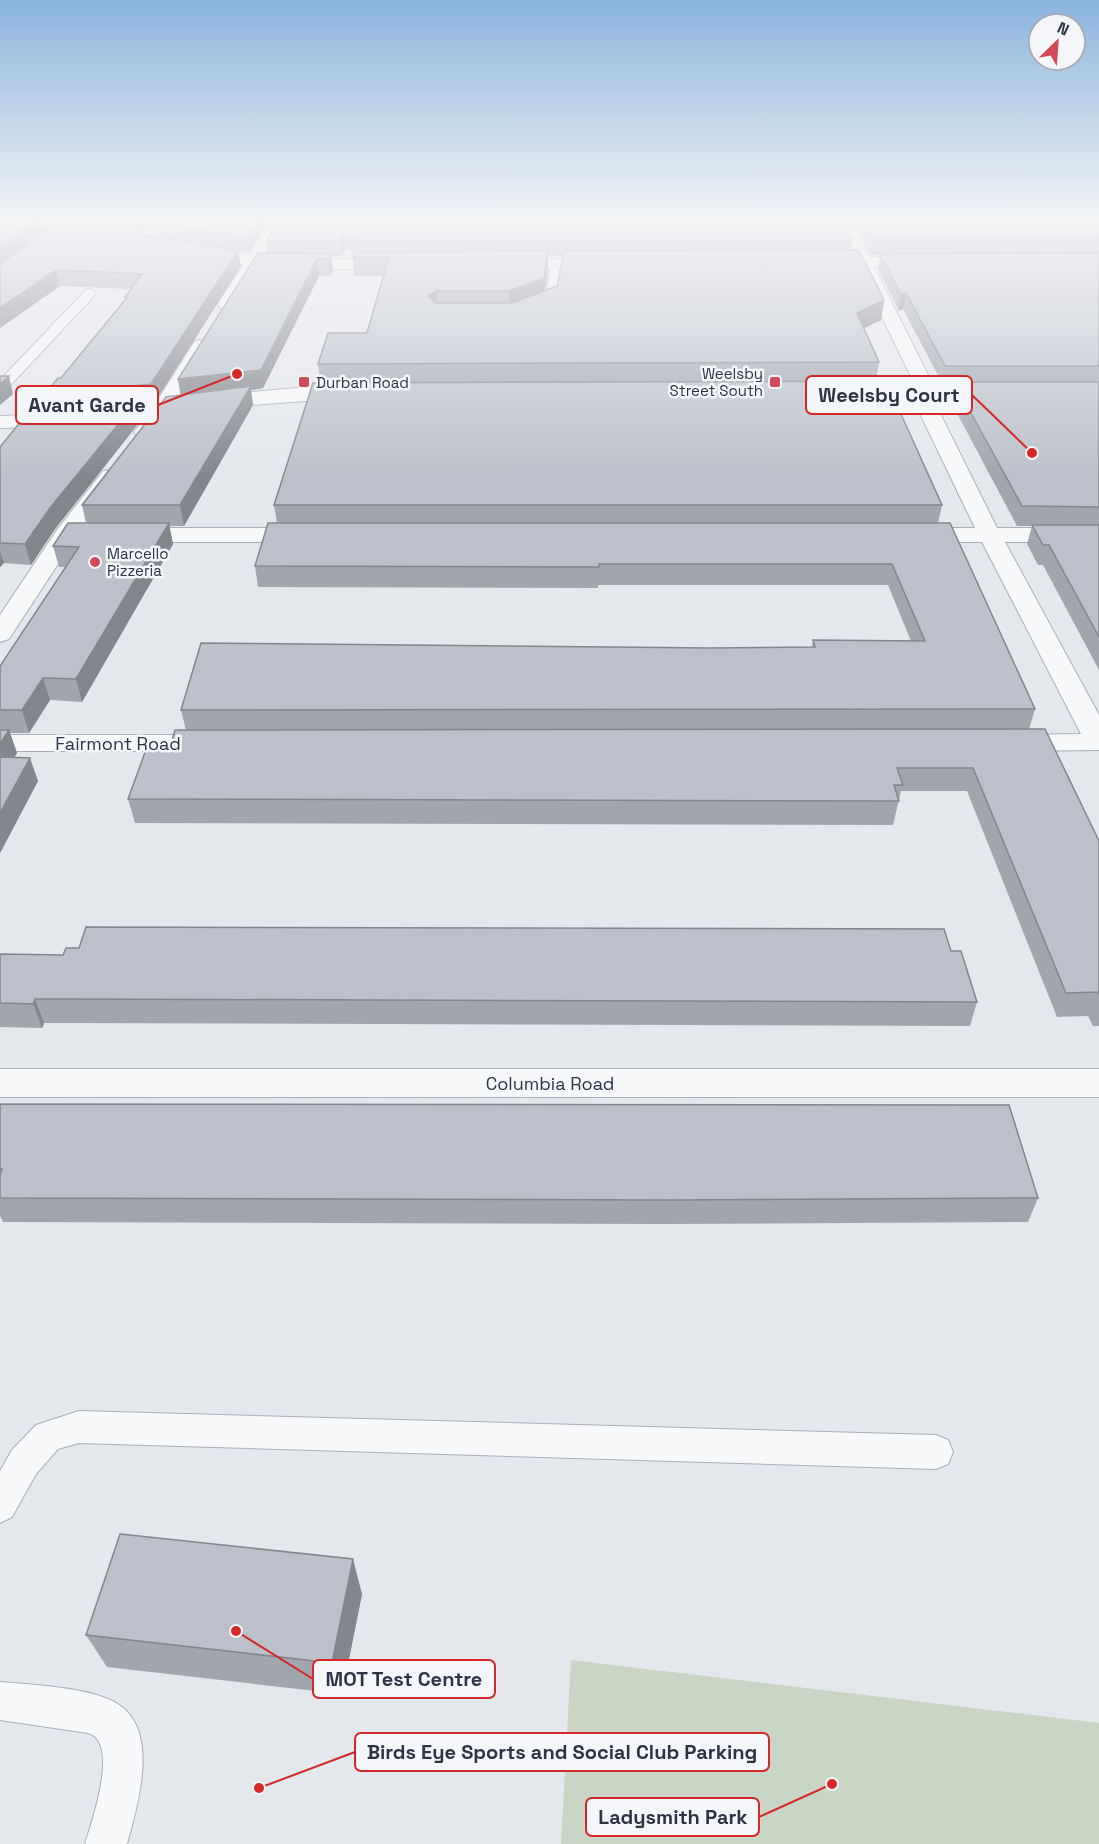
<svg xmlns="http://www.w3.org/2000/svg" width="1099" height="1844" viewBox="0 0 1099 1844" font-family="'Space Grotesk',sans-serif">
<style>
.green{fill:#c9d6c5}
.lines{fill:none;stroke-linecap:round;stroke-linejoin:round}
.service-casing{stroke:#a9aeb7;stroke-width:2}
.minor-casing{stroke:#a9aeb7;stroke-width:2}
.tertiary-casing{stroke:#a9aeb7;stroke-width:2}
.service{fill:#f7f8fa;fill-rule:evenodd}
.minor{fill:#f7f8fa;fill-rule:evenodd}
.tertiary{fill:#f7f8fa;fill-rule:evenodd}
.wall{fill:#a1a5ae;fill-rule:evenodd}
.shaded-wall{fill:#83868d}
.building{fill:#bbc0ca;stroke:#83868d;stroke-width:1.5}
.poi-dot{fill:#d1495b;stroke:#f4f6f9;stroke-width:2}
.labels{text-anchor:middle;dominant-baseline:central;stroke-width:5;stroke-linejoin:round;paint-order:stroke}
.far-poi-label{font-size:15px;fill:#2b3445;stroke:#f4f6f9;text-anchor:start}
.street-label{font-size:18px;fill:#2b3445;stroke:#f4f6f9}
.leader{fill:none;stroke:#d62828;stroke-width:2}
.callout-dot{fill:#d62828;stroke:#f4f6f9;stroke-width:2}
.callout{fill:#f4f6f9;stroke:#d62828;stroke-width:2}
.callout-label{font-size:20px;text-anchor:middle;font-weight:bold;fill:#2b3445}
</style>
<rect width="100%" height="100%" fill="#e4e7ec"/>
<path class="green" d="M571 1660 1099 1723V1844H561Z"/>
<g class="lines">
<defs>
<g id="service">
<path d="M158 219H169C162 230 148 245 135 243V239L155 225Z"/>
<path d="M557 262 563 265 558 301 539 311H531L529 308 546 299 551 265Z"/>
<path d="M90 289 96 293 94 296 5 391 0 392V380L86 290Z"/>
<path d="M79 1411 936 1435 948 1440 953 1452 948 1464 936 1469 79 1443 58 1449 36 1474 12 1517 0 1523V1471L12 1450 36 1425Z"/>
<path d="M0 1682C32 1685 97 1687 122 1707 159 1736 137 1807 127 1844H85C92 1821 120 1742 88 1733L0 1720Z"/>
</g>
<g id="minor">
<path d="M42 219H69L111 230 113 233 106 237 44 222Z"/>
<path d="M836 219H851L869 257H925L933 262 925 267H874L928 375 932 397 997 528H1099V542H1005L1099 715V750L1007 751 997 749 993 743 997 737 1007 735 1081 734 982 542H910L902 540 899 535 902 530 910 528H975L912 397 910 375 858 267H820L812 262 820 257H854Z"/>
<path d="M194 247 270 259H397L405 264 397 269H270L189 255 186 252 189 249Z"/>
<path d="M502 259H607L615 264 607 269 496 267 494 264 496 261Z"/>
<path d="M162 403 169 405 172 409 169 413 70 426 0 428V416L70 414Z"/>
<path d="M127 528H309L317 530 320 535 317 540 309 542H127L119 540 116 535 119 530Z"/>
<path d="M0 735H217L227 737 231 743 227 749 217 751H0Z"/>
<rect x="0" y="1069" width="1099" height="28"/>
</g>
<g id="tertiary">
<path d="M273 219H288L232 308H220L218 304Z"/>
<path d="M201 340 207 341 210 345 172 409 151 436H137L134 432 154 406 195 341Z"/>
<path d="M847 386H996L1003 388 1006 392 1003 396 996 398 840 396 837 392 840 388Z"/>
<path d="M354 387 361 389 364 393 361 397 208 408 201 406 198 402 201 398 208 396 297 388Z"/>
<path d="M111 470 119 471 122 476 75 538 9 639 0 642V615L57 530 103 471Z"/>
</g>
</defs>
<use href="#service" class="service-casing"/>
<use href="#minor" class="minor-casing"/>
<use href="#tertiary" class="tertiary-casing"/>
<use href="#service" class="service"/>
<use href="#minor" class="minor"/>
<use href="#tertiary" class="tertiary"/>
</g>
<g class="wall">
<path d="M0 219 53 227 1 263 3 262 65 219H270L249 253 238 251 241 266 155 402 139 403 142 419 55 529 31 565 4 563 0 567V447L48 410 61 378 125 299V297L131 289 60 286 0 328ZM154 222 157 237 136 233 139 234Z"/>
<path d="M279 219 853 240 851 250 884 300 881 320 864 328 879 362 876 381 942 505 938 523 1035 709 1029 729 1099 841V1026H1093L1088 1016 1057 1017 967 791H901L893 825 135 823 128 799 170 747 186 730 181 710 711 648 812 647 813 640 911 641 888 585H598V588L258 587 255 566 277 523 274 505 320 383 318 364 367 333 384 276H354L353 257 354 253 346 248 341 256 331 257 333 271 330 276H319L263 388 251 390 253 405 184 526H169L173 544 82 702 50 700 29 733H10L17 753 14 758 38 781 0 853V666L66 567H59L53 546 86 523 82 505 181 395 178 379 267 253 266 241ZM548 256H563L557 286 545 291 548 270Z"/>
<path d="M854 219H1099V670L1043 565H1038L1027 544 1032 526H1017L950 400 954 383H942L903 309 899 311 878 269 880 255H870Z"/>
<path d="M951 951 977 1002 970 1026 73 1023H44L42 1028 0 1027V954L63 955Z"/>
<path d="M0 1104 1038 1198 1028 1222 664 1224 3 1222 0 1216Z"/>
<path d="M362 1594 342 1694 107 1667 86 1635Z"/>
</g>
<g class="shaded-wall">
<path d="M39 219H51L53 227 0 263V245Z"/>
<path d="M136 219H156L153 223 139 234Z"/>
<path d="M259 219H270L249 253 247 238Z"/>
<path d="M344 233 346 248 341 256 340 241Z"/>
<path d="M238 251 241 266 155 402 139 403 142 419 55 529 31 565 25 544 49 412 44 395Z"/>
<path d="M548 251V270L544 297 510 311 509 291Z"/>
<path d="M331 254 333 271 330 276 328 259Z"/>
<path d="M317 259 319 276 263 388 251 390 253 405 184 526 180 505 181 398 178 379Z"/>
<path d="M56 270 60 286 0 328V308Z"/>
<path d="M436 291 437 311 428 296Z"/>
<path d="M906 293 903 309 899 311 901 295Z"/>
<path d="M884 300 881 320 854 333 857 313Z"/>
<path d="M9 376 13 394 0 405V384Z"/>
<path d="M169 523 173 544 82 702 76 679Z"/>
<path d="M0 551 4 563 0 567Z"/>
<path d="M43 678 50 700 29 733 22 710Z"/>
<path d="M9 730 17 753 0 780V744Z"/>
<path d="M30 758 38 781 0 853V813Z"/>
<path d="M35 999 44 1023 42 1028 33 1004Z"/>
<path d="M353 1559 362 1594 342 1694 332 1663Z"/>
</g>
<g class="building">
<path d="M0 219H39L0 245Z"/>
<path d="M65 219H80L136 233 238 251 151 384 44 395 58 378H61L125 300 127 297H125L142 274 56 270 0 308V263L3 262Z"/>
<path d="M156 219H259L247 238 154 222Z"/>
<path d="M279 219H843L853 240 359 241 344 233 340 241H266Z"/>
<path d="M863 219H1099V239L873 240Z"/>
<path d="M859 250 884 300 857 313 879 362 318 364 328 333H367L389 257H353L354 252 548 251 544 278 509 291H436L428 296 436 303H512L557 286 564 251Z"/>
<path d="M258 253 331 254 328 259H317L261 370 178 379Z"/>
<path d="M1099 253V366H945L906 293 901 295 880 254Z"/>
<path d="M0 376H9L0 384Z"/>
<path d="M886 381 942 505H274L313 383Z"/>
<path d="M954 382H1099V507L1022 506Z"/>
<path d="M251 386 180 505H82L166 397Z"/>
<path d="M138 400 50 508 25 544 0 543V447L30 410 66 409Z"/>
<path d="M68 523H169L76 679 43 678 22 710H0V666L79 547 53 546Z"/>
<path d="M268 523H950L1035 709 181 710 201 643 711 648 815 647 813 640 925 641 892 564H599V567L255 566Z"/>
<path d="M1032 525H1099V637L1049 545H1043Z"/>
<path d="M1045 729 1099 841V995L1098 992 1066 993 973 768H897L903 785H894L899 801 128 799 147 747H170L175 730Z"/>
<path d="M0 730H9L0 744Z"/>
<path d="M0 757 30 758 0 813Z"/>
<path d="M86 927 944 929 951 951H961L977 1002 64 999H35L33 1004 0 1003V954L63 955 66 948H79Z"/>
<path d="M0 1104 1009 1105 1038 1198 666 1200 0 1198V1175L2 1169H0Z"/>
<path d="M120 1534 353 1559 332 1663 86 1635Z"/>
</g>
<linearGradient id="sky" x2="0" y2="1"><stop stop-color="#8bb4dd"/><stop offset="0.46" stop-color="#f3f4f6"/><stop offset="1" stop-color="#f3f4f6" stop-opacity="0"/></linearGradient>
<rect width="1099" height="478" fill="url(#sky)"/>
<g class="poi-dot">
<rect x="298" y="376" width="12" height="12" rx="3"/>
<rect x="769" y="376" width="12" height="12" rx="3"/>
<circle cx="95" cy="562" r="6"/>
</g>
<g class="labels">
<g class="far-poi-label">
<text x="763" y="373" text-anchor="end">Weelsby<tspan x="763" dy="17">Street South</tspan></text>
<text x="316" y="382">Durban Road</text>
<text x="107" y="553">Marcello<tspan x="107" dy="17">Pizzeria</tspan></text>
</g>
<g class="street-label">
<text x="118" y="743">Fairmont Road</text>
<text x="550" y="1083">Columbia Road</text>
</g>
</g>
<path class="leader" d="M1032 453L972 395M237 374L158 405M236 1631L313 1679M259 1788L355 1752M832 1784L759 1817"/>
<g class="callout-dot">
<circle cx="1032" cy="453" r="6"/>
<circle cx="237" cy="374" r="6"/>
<circle cx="236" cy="1631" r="6"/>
<circle cx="259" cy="1788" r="6"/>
<circle cx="832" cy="1784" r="6"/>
</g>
<g class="callout">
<rect x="806" y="376" width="166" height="38" rx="6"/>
<rect x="16" y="386" width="142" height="38" rx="6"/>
<rect x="313" y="1660" width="182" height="38" rx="6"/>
<rect x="355" y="1733" width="414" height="38" rx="6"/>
<rect x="586" y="1798" width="173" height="38" rx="6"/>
</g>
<g class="callout-label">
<text x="889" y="402">Weelsby Court</text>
<text x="87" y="412">Avant Garde</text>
<text x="404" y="1686">MOT Test Centre</text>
<text x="562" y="1759">Birds Eye Sports and Social Club Parking</text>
<text x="673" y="1824">Ladysmith Park</text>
</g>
<g transform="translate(1057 42) rotate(25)"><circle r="28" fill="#f4f6f9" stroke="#a4a8b1" stroke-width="1.5"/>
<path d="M0-4.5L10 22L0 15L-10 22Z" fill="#d1495b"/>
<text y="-9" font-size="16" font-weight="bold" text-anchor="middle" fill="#2b3445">N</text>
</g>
</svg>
